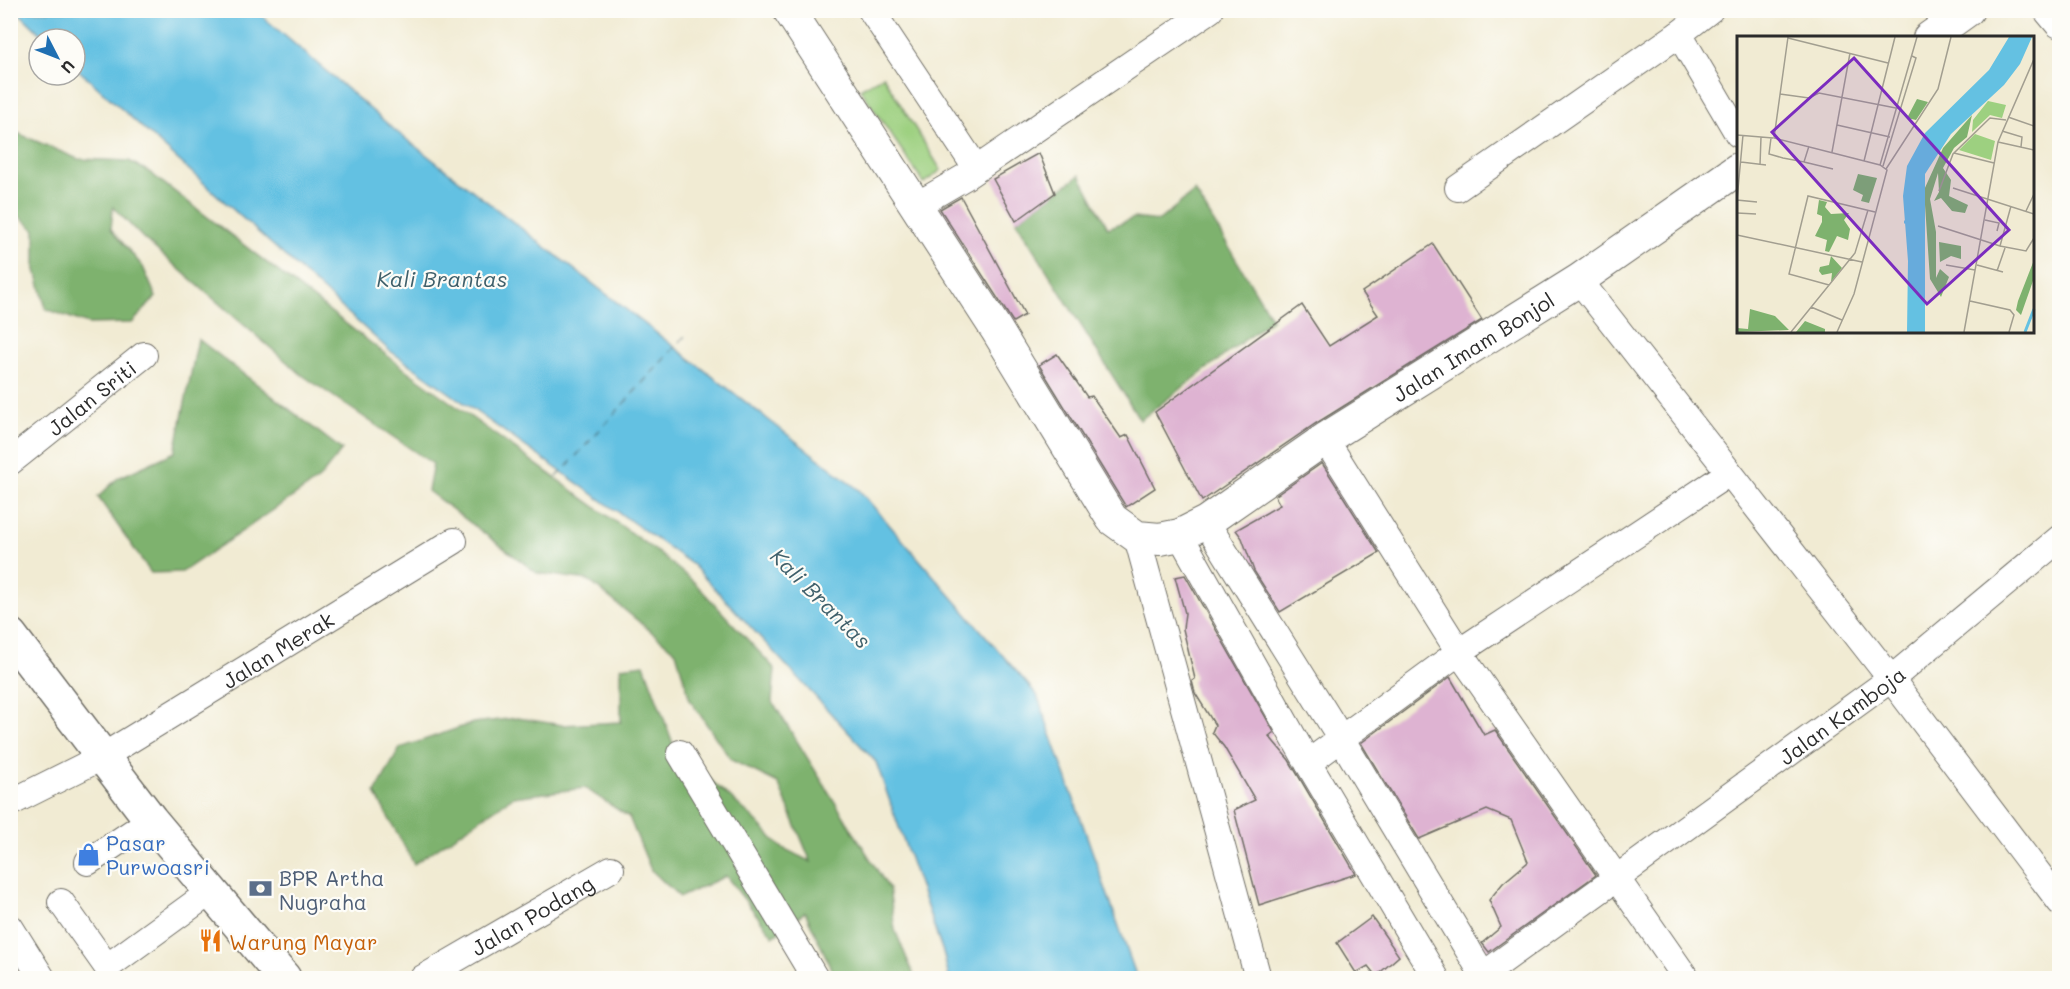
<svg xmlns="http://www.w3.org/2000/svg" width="2070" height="989" viewBox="0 0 2070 989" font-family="Mali,sans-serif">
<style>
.green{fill:#9dd080;stroke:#647e56;stroke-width:1.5}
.forest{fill:#7eb26e;stroke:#546e4c;stroke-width:1.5}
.water{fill:#64c1e2;stroke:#487686;stroke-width:1.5}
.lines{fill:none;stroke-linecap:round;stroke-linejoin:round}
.ferry{stroke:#3f606b;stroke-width:1.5;stroke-dasharray:8 6;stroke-linecap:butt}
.building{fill:#deb3d2}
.minor-casing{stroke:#706e66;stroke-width:28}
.major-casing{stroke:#706e66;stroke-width:34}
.highway-casing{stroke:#706e66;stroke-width:36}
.minor{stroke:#fff;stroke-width:26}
.major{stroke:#fff;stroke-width:32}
.highway{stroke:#fff;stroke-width:33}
.labels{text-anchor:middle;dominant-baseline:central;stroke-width:4.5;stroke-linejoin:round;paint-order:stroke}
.street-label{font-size:21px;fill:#2b2b2b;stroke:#fdfcf7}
.shop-label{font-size:21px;fill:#366cbe;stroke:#fdfcf7;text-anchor:start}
.service-label{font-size:21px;fill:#4e5e75;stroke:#fdfcf7;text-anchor:start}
.food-label{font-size:21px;fill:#c56008;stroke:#fdfcf7;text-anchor:start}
.water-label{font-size:22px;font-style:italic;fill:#3f606b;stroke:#fdfcf7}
.inset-river{fill:none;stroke:#64c1e2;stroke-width:3}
.inset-road{fill:none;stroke:#a29e90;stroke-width:1.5}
.view{fill:#7b2cbf;fill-opacity:0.15;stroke:#7b2cbf;stroke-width:3}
.inset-edge{fill:none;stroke:#2b2b2b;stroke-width:3}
</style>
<rect width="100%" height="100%" fill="#fdfcf7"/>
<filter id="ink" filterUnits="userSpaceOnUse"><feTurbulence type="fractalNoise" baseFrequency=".0167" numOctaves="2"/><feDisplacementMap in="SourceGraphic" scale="12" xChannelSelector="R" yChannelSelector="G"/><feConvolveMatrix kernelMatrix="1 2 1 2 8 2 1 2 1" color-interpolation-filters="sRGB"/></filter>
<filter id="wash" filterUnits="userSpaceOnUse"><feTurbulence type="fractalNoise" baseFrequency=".008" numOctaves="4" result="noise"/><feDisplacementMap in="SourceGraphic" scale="24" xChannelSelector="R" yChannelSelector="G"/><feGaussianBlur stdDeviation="1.35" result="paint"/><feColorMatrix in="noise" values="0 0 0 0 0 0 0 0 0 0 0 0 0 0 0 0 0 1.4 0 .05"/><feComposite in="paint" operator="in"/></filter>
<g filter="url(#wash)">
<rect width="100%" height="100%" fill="#f1ebd3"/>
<path class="green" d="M883 76 941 170 924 183 860 89Z"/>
<g class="forest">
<path d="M10 130 78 159 129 161 149 172 406 370 656 551 694 582 775 669 772 701 889 889 895 930 915 978H834L828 961 805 912 773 936 726 876 680 897 651 870 629 817 585 788 513 797 414 864 375 793 400 748 473 723 517 718 562 725 621 722V667L644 664 675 749 749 814 781 847 811 862 778 783 731 760 690 700 676 652 588 580 537 573 428 491 433 464 302 375 143 238 113 207 111 229 143 267 156 297 132 323 88 324 46 309 35 266V230L11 209Z"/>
<path d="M1080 175 1108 228 1134 218 1158 221 1195 191 1272 319 1140 420 1016 221Z"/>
<path d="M198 339 342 450 319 479 182 572 151 573 98 497 118 478 175 452Z"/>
</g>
<path class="water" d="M17 11H256L397 132 859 490 1037 695 1137 978H949L944 955 876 762 693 565 389 350 75 67V39H46Z"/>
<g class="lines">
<path class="ferry" d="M557 477 685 336"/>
</g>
<g id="blocks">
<g class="building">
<path d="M1039 153 1055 193 1016 221 993 179Z"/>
<path d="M961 197 1025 315 1013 322 940 209Z"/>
<path d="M1433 244 1482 320 1315 424 1202 501 1155 412 1302 305 1329 346 1378 315 1362 292Z"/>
<path d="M1057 354 1087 397 1092 396 1121 438 1128 435 1155 488 1126 507 1039 365Z"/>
<path d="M1322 463 1379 553 1280 612 1254 571 1242 538 1236 530 1280 505 1275 496Z"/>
<path d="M1185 575 1274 732 1269 736 1289 760 1356 874 1259 905 1234 810 1255 800 1224 747 1212 732 1215 725 1195 693 1192 681 1195 679 1183 629 1185 613 1175 577Z"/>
<path d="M1450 677 1484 735 1495 730 1596 875 1489 952 1482 943 1501 927 1489 900 1503 883 1528 862 1511 820 1487 810 1419 839 1361 743Z"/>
<path d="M1372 917 1399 956 1376 976 1368 966 1356 973 1337 943Z"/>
</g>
</g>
</g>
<g filter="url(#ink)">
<use href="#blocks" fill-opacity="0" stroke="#706e66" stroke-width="1.5"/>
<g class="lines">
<defs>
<g id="minor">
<path d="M871 10 976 168"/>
<path d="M1710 10 1679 34 1738 134"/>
<path d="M1458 188 1679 34"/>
<path d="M917 205 965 177 1210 10"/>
<path d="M1579 280 1891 679 2060 902"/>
<path d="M1325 439 1459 652 1686 978"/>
<path id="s1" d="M10 462 144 355"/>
<path d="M1206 522 1342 740 1485 978"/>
<path d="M1180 535 1308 763 1436 978"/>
<path d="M1137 537 1258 978"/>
<path d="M680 753 815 978"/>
<path d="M1308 763 1459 652 1729 473"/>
<path id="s2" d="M10 803 102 757 454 541"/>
<path d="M88 862 151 820"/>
<path d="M61 902 107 967 210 892"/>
<path d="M10 927 42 978"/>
<path id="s3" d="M423 978 611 869"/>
<path id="s4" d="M1479 978 1891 679 2060 538"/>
</g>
<g id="major">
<path id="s5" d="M789 10 996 329 1112 519 1137 537 1160 539 1180 535 1206 522 1325 439 1579 280 1738 169"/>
<path d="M2050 10 2060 22"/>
<path d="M1929 38 1968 10"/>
</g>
<path id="highway" d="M10 635 151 820 284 978"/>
</defs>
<use href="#minor" class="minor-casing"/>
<use href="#major" class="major-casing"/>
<use href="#highway" class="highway-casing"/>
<use href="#minor" class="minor"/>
<use href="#major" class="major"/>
<use href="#highway" class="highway"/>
</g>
</g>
<defs>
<symbol id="shop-bare" viewBox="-9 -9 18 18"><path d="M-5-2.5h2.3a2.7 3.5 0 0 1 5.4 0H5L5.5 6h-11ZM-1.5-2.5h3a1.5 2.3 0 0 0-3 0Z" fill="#3f7fe0" stroke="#fdfcf7" stroke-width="2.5" paint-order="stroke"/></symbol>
<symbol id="bank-bare" viewBox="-9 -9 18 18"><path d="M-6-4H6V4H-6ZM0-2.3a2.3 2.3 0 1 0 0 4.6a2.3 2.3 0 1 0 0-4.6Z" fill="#5c6f8a" stroke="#fdfcf7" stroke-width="2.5" paint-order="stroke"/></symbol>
<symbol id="restaurant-bare" viewBox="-9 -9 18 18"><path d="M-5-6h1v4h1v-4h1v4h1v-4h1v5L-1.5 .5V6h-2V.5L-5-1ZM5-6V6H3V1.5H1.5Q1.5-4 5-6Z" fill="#e8710a" stroke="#fdfcf7" stroke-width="2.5" paint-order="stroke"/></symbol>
</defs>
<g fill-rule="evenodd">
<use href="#shop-bare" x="72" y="838" width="33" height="33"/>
<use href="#bank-bare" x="244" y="872" width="33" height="33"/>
<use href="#restaurant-bare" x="194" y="924" width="33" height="33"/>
</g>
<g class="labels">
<g class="street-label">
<text stroke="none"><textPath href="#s5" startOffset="1026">Jalan Imam Bonjol</textPath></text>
<text stroke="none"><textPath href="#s1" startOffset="104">Jalan Sriti</textPath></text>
<text stroke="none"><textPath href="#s2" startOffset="309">Jalan Merak</textPath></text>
<text stroke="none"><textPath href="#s4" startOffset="448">Jalan Kamboja</textPath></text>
<text stroke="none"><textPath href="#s3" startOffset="126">Jalan Podang</textPath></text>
</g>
<g class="shop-label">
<text x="106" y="842">Pasar<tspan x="106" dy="24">Purwoasri</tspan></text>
</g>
<g class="service-label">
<text x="279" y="877">BPR Artha<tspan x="279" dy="24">Nugraha</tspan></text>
</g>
<g class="food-label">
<text x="229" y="941">Warung Mayar</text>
</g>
<g class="water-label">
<text x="442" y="278">Kali Brantas</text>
<text transform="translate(821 598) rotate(45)">Kali Brantas</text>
</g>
</g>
<g transform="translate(1737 36)">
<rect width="297" height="297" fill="#f1ebd3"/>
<path d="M251 65 269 69 265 82 253 79 235 96 236 84ZM238 98 258 105 254 124 222 114Z" fill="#9dd080"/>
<path d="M180 63 191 66 179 84 170 82ZM235 79 230 101 217 112 206 132 214 144 212 160 231 169 228 177 215 175 204 162 197 165 202 156 201 137 193 163 199 196V242L203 233 212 241 204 261 193 243 187 154 206 112ZM121 138 140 142 132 167 124 165 126 159 116 154ZM82 164 90 166 88 171 94 178 112 177 107 184 113 193 111 204 100 200 92 216 88 215 90 204 78 200 85 186V180L80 178ZM202 206 224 210V223L214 220 203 226ZM94 220 105 232 94 246 95 237 85 239 82 235 83 231 92 229ZM297 224V242L284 279 279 274 281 265ZM13 273 38 280 52 294 0 296V292L11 293ZM68 285 88 293V296H59Z" fill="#7eb26e"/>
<path d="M272 1H295L283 28 267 49 214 98 188 138V296H170L171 225 166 160 170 130 188 97 252 34Z" fill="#64c1e2"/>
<path class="inset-river" d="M167 186H188M288 296 297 273"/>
<path class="inset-road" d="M51 1 37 102 143 129 150 134 117 258 100 296M51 2 151 27M43 58 72 62 82 57 164 73M271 81 297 90M100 89 153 101M265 95 285 101 284 111M0 99 36 102M6 99 0 164 20 166M34 102 32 118 46 122 67 126 72 110M261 106 297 114M95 116 113 17M217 117 257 127M127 125 158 1M4 126 29 129M67 126 96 133M23 129 24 101M143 129 180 1M146 130 179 22 175 20M149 133 201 53 214 1M216 152 297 178M202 155 216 118 253 82 269 84M289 175 297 158M0 177 19 178M248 184 262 187 260 195M201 190 263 210 274 170M0 199 125 226M263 210 289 215 297 202M209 229 238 234M240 229 266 236M260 235 268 212M92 249 52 238 71 160 138 176M233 265 273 274 277 279 272 296M74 271 105 284M54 296 118 217 131 174M227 296 261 106 297 23"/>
<path class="view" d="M117 22 272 194 190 268 35 96Z"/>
<rect width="297" height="297" class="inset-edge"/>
</g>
<rect width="2070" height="989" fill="none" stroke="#fdfcf7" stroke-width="36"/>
<g transform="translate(57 57) rotate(132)"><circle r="28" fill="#fdfcf7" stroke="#a9a8a5" stroke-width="1.5"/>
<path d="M0-4.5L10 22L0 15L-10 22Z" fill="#1f6fb2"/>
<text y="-9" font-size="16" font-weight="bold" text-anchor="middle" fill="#2b2b2b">U</text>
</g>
</svg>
